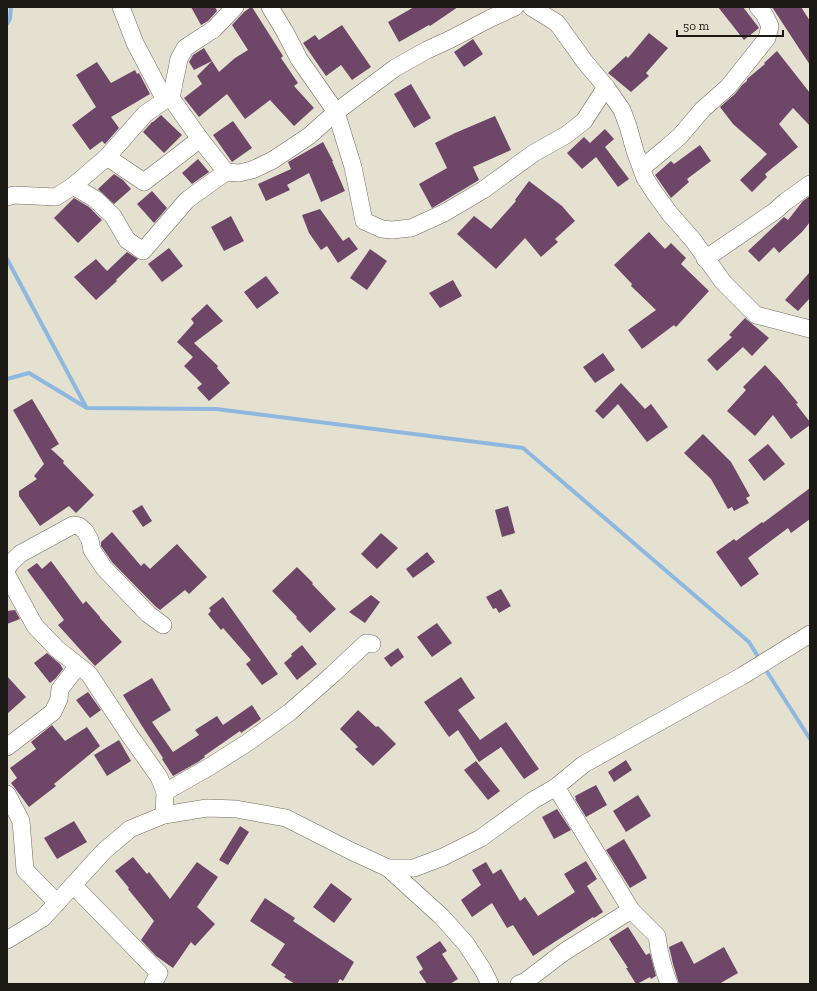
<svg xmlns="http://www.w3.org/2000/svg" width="817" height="991" viewBox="0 0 817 991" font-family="'Zilla Slab',serif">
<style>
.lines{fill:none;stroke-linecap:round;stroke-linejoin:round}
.stream{stroke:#8eb8df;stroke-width:4}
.building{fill:#6e4667}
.minor-casing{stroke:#6f6c5e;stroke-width:18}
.minor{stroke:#fff;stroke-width:17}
</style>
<rect width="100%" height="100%" fill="#e4e1d1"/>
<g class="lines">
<g class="stream">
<path d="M7 24 10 19 11 7"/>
<path d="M7 259 86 407"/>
<path d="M7 379 29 373 87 408 216 409 523 448 749 642 760 660"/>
<path d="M764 667 810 739"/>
</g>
</g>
<g class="building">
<path d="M191 7H215L217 11 208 21 201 25Z"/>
<path d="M251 7H252L283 56 281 58 298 83 294 86 314 108 294 126 270 100 245 119 227 94 199 117 184 98 202 84 197 76 212 61 219 72 235 58 248 50 232 25 244 12Z"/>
<path d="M414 7H458L430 26 429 25 399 42 388 22Z"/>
<path d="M718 7H743L759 28 744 40Z"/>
<path d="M772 7H801L810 21V65Z"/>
<path d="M342 25 371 67 352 80 341 65 326 76 303 43 315 35 319 40Z"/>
<path d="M649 33 668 48 646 73 649 76 631 92 608 73 626 56 628 58Z"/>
<path d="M473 39 483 54 464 67 454 52Z"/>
<path d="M204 48 212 61 194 70 189 62 193 55Z"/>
<path d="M777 51 810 93V126L793 108 779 124 798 147 765 174 767 177 752 192 740 180 767 154 733 124 720 107 735 94 742 85 747 81V79L765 64 764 63Z"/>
<path d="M97 62 111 83 135 70 137 74 139 73 150 94 111 117 119 128 105 144 102 141 90 150 72 125 96 107 76 75Z"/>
<path d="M411 84 431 118 414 128 394 94Z"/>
<path d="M161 115 182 135 164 153 143 132 152 122H153Z"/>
<path d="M495 116 511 150 473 167 479 180 439 204 432 208 419 184 447 168 435 143 455 133Z"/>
<path d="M233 121 252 148 232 162 213 135Z"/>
<path d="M605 129 614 139 605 147 629 179 618 187 596 157 582 169 567 153 584 137 590 143Z"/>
<path d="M323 142 333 161H332L345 191 321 202 309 173 287 185 290 190 266 201 258 184 291 169 288 162Z"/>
<path d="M700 145 711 161 687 179 689 182 671 198 655 175 671 161 674 164Z"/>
<path d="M198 159 209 172 192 184 182 173Z"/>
<path d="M114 174 123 180 131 189 114 204 98 189Z"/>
<path d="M529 181 562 206 575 221 555 239 558 242 541 257 525 238 496 269 457 234 474 216 491 229 516 201 515 200Z"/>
<path d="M152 191 167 208 154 223 137 204Z"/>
<path d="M810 196V222L802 232 779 253 774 247 759 262 748 251 784 217 788 220 803 201Z"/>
<path d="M74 198 89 207 102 220 78 243 54 218Z"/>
<path d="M320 209 343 241 349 237 358 249 338 263 327 246 321 250 309 233 302 215Z"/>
<path d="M231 216 244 241 224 251 211 227Z"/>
<path d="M649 232 665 249 671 243 686 258 681 264 709 291 676 327 674 325 642 349 628 330 656 310 631 286 632 284 614 265Z"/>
<path d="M169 248 183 266 162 282 148 264Z"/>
<path d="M370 249 387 261 367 290 350 278Z"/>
<path d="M127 252 138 259 116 280 117 281 96 300 74 277 96 259 107 271Z"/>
<path d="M810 272V298L798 311 785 300Z"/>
<path d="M266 276 279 293 257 309 244 292Z"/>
<path d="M453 280 462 296 440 308 429 293Z"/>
<path d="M207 304 223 321 194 343 218 366 217 368 230 383 209 401 197 388 202 384 184 366 193 357 177 342 194 323 191 319Z"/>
<path d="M745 318 769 338 752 356 743 347 717 371 707 360 732 337 729 335Z"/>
<path d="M603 353 615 370 595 383 583 367Z"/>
<path d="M765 365 780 381 798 403 796 404 810 422V425L791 439 773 415 755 436 727 411 746 390 743 387Z"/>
<path d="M621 383 645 409 651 404 668 427 647 442 618 404 603 419 595 411Z"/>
<path d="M32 399 59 444 51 449 64 461 63 463 94 495 76 513 69 506 40 526 19 496V491L37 479 34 476 44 464 13 410Z"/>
<path d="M703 434 731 462 750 496 746 498 749 503 734 511 732 507 728 509 711 479 684 453Z"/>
<path d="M768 444 785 464 764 481 748 460Z"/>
<path d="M810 488V519L791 533 788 528 748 558 759 574 741 587 716 552 734 539 736 541 762 522 763 523Z"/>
<path d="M142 505 152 521 143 527 132 511Z"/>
<path d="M508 506 515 533 502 537 495 510Z"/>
<path d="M112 532 141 566 144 563 150 569 177 544 207 577 189 594 185 590 160 610 155 606 112 562 101 546V542Z"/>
<path d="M381 533 398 548 377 569 361 554Z"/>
<path d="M427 552 435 562 413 578 406 569Z"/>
<path d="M51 561 83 604 86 601 100 617V618L122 642 95 666 58 625 64 620 27 570 37 563 42 569Z"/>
<path d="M297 567 313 583 312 584 336 609 310 633 296 618 297 617 272 591Z"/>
<path d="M501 589 511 606 499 613 496 608 493 609 486 597Z"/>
<path d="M371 595 380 602 365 623 349 612Z"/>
<path d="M223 597 278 674 262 685 246 664 251 660 223 628 221 630 208 614 211 611 209 608Z"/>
<path d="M15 610 20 619 7 624V611Z"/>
<path d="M437 623 452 643 432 657 417 637Z"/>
<path d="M302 645 317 664 297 680 284 663 292 656 291 654Z"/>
<path d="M398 648 404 657 391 667 384 658Z"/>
<path d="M47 653 60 664 63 669 56 678 50 683 34 663Z"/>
<path d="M7 676 26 697 7 714Z"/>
<path d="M461 677 475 698 458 710 480 740 506 722 539 769 524 779 501 747 479 762 458 730 449 737 424 702Z"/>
<path d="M152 678 171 710 152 722 173 752 199 735 195 730 217 716 223 725 252 705 261 719 241 733 240 731 204 756 205 757 198 762 173 776 162 759 163 758 142 726 123 695Z"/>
<path d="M88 692 101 710 90 718 76 700Z"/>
<path d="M358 710 376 727 378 726 396 744 373 766 355 749 358 747 340 729Z"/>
<path d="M52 725 65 741 87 727 100 746 54 784 56 786 29 807 11 783 17 778 10 768 36 749 31 742Z"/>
<path d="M119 740 131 761 107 776 94 755Z"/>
<path d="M626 760 632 770 614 782 608 772Z"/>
<path d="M476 761 500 791 488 800 464 770Z"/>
<path d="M596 785 607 805 586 817 575 799H576L575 796Z"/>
<path d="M638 795 651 816 626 832 613 811Z"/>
<path d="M557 809 571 830 554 839 542 817Z"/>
<path d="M74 821 87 842 57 859 44 838Z"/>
<path d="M240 826 249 832 228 865 219 860Z"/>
<path d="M624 839 647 878 630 888 606 850Z"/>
<path d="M133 857 147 874 149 872 170 899 197 862 218 877 197 907 215 924 195 946 191 942 173 968 156 956 141 940 154 921 128 889 129 888 115 871Z"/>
<path d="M586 861 597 879 587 886 603 912 594 918 593 917 533 956 513 925 507 928 492 903 472 917 461 900 481 885 472 870 486 862 493 874 501 869 520 901 525 897 538 916 575 892 564 874Z"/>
<path d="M331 883 352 899 334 923 313 907Z"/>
<path d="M265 898 295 918 293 921 354 962 343 981 340 979 337 984H295L284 977 286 975 271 965 285 944 250 921Z"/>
<path d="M628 927 646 955 650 953 656 976 651 979 650 977 637 984H636L626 968H628L609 939Z"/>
<path d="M440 941 447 951 442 954 458 979 450 984H427L419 972 423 969 416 957Z"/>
<path d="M682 941 694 964 724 947 738 973 719 984H679L673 964 669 947Z"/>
</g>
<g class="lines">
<defs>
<g id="minor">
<path d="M121 7 135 43 165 100"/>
<path d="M270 7 285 32 299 59 336 112 353 167 364 221 382 229 392 230 411 228 444 213 483 190 534 153 566 135 584 121 606 87"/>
<path d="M531 7 557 23 585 62 606 87 622 110 628 126 635 151 645 178 654 192 670 214 693 240 723 282 756 315 810 329"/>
<path d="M171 98 179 59 185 48 197 40 214 29 235 7"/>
<path d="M107 157 144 182 200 139"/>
<path d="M642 168 665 149 680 136 702 110 728 87 767 38 770 26 764 14 758 7"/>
<path d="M73 186 95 199 113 216 127 240 143 251 187 200 226 172"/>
<path d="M7 197 14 195 56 197 73 186 107 157 145 114 165 100 171 98 200 139 226 172 239 173 252 170 273 160 309 136 336 112 395 68 427 50 451 39 491 18 515 7"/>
<path d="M705 259 775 211 785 202 810 184"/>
<path d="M7 569 10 564 20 554 73 525 79 526 85 531 90 540 92 550 104 568 148 614 163 625"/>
<path d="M7 575 35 626 57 649 89 674 128 733 159 777 165 792 164 815"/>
<path d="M7 747 53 712 59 699 60 689 78 666"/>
<path d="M556 787 631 910 657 936C659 953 663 968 669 984"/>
<path d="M165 792 209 767 247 743 290 712 333 674 366 643 372 644"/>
<path d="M7 794 21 821 25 870 57 903"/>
<path d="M388 868 442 917 466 944 483 970 490 984"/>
<path d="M73 885 159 973 153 984"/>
<path d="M7 940 43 918 104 851 130 829 164 815 207 808 236 809 286 818 351 851 388 868H414L443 857 481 838 532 801 556 787 584 764 742 676 810 634"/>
<path d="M519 984 526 981 564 952 631 910"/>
</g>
</defs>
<use href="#minor" class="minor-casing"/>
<use href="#minor" class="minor"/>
</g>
<rect width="817" height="991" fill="none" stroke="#1a1913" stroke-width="16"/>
<path d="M677 30v6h106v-6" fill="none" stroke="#1a1913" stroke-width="2"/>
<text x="683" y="30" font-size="12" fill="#1a1913" stroke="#e4e1d1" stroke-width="3" paint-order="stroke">50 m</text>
</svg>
